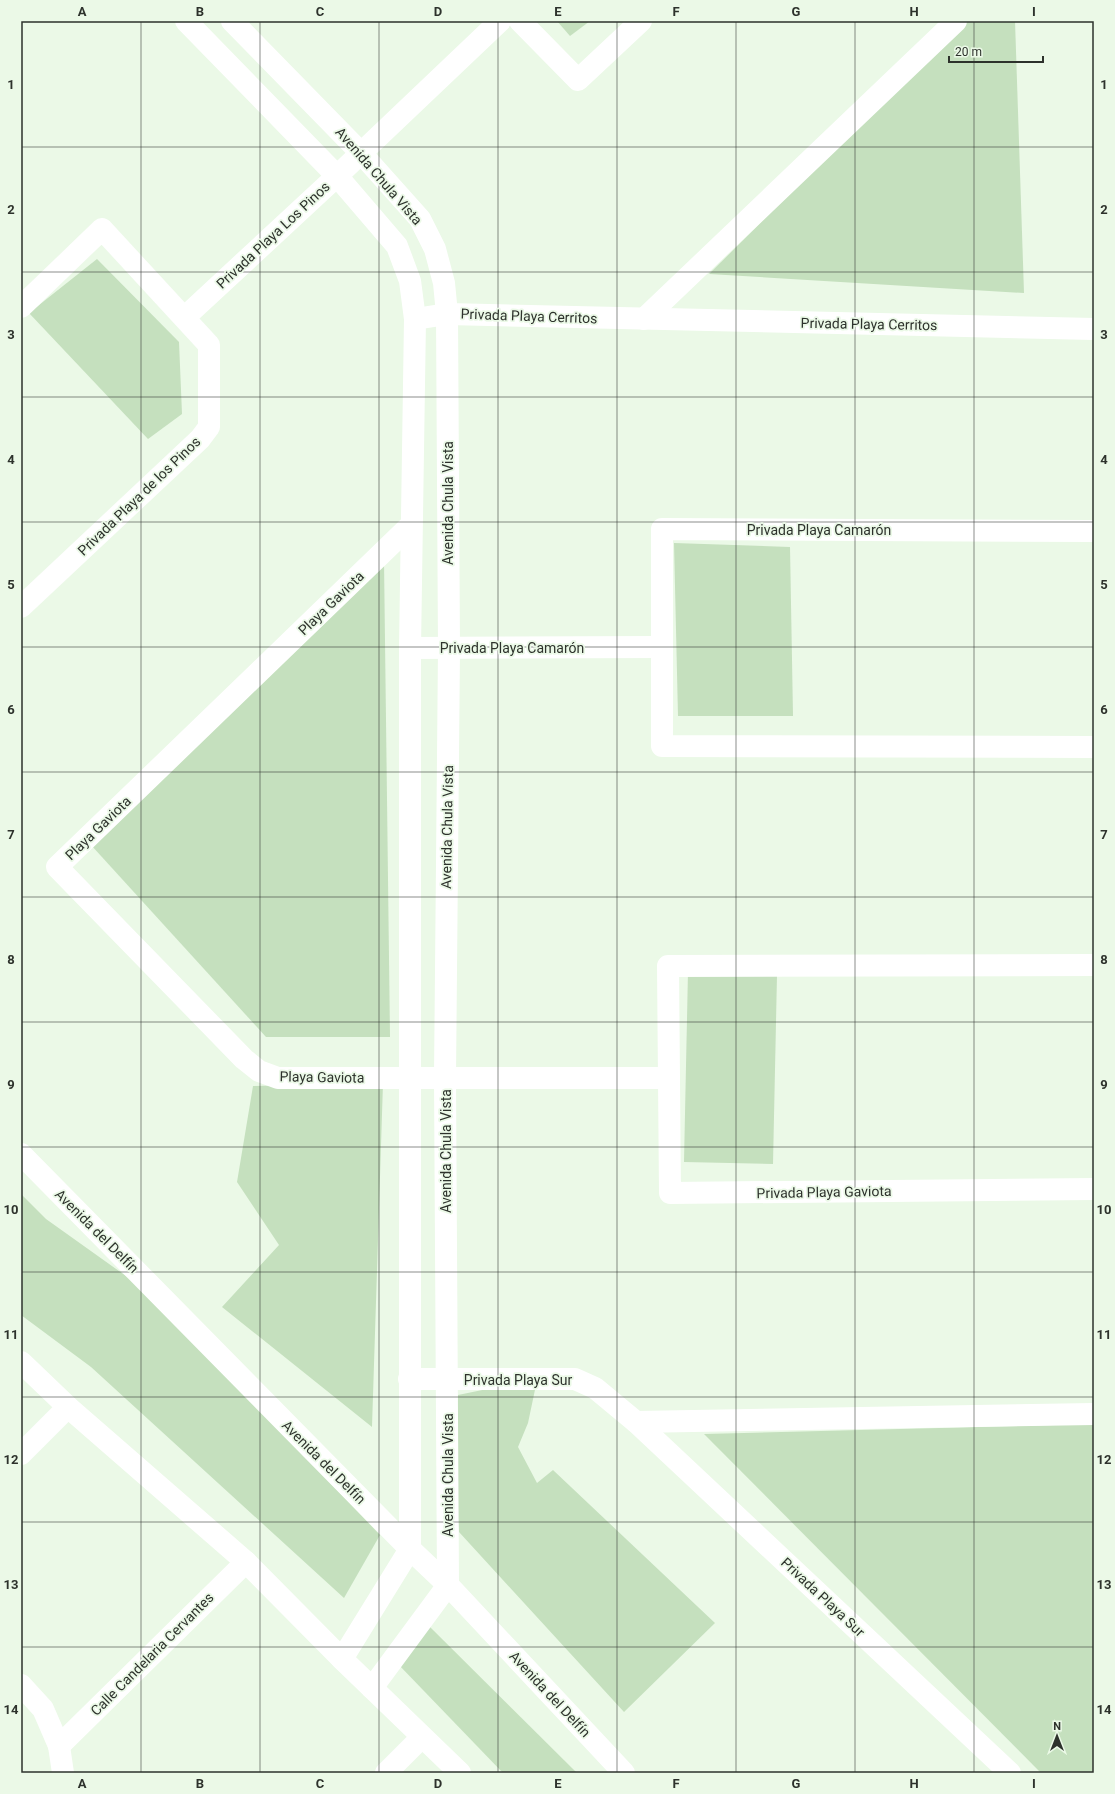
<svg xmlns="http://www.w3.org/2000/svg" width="1115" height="1794" viewBox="0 0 1115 1794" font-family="Roboto,sans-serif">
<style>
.green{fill:#c5e0be}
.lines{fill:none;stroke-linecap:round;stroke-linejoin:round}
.minor{stroke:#fff;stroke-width:22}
.tertiary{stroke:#fff;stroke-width:22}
.grid{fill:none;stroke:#2d322c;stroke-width:1;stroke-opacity:0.55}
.labels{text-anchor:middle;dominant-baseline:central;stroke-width:3.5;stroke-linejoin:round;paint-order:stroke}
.street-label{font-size:14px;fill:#2d322c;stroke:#ebf9e7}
.neatline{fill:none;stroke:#2d322c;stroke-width:1.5}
.grid-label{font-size:13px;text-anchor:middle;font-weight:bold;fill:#2d322c}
</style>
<rect width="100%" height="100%" fill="#ebf9e7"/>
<g class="green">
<path d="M557 21H590L570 36Z"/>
<path d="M964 21H1015L1024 293 709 274Z"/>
<path d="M97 259 179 342 182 414 148 439 29 313Z"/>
<path d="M674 543 790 547 793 716H678Z"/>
<path d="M384 561 390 1037H266L91 845Z"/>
<path d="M688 971 777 975 773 1164 684 1162Z"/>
<path d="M383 1083 372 1427 222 1307 279 1245 237 1182 253 1086Z"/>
<path d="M21 1194 46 1219 147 1291 380 1535 344 1598 91 1367 21 1315Z"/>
<path d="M536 1385 528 1423 518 1447 537 1483 553 1470 715 1623 624 1712 459 1532 452 1434 458 1395 492 1388Z"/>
<path d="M1094 1424V1773H1041L704 1434Z"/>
<path d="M428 1625 577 1773H503L397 1663Z"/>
</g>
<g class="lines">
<g class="minor">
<path d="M186 21 337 176 397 246 410 281 415 319 410 648V1549L342 1659"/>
<path d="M232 21 361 153 420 219 435 249 444 283 447 314 449 649 445 1077 448 1585 372 1688"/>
<path d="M520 21 578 80 641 21"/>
<path d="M21 307 102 229 209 345V427L200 439 21 607"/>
<path d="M185 317 337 176 500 21"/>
<path d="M415 319 447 314 1094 329"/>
<path d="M644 319 956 21"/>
<path d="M411 525 57 867 244 1059 259 1071 278 1078H669"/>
<path d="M1094 531 662 529V746L1094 747"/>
<path d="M410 648 662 647"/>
<path d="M1094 965 668 966 670 1193 1094 1189"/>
<path d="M409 1379H575L595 1388 636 1422 1010 1773"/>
<path d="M636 1422 1094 1414"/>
<path d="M21 1454 68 1407"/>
<path d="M21 1685 43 1709 59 1746 63 1773"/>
<path d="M59 1746 246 1562"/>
<path d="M386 1773 422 1737"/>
</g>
<g class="tertiary">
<path d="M21 1154 410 1549 448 1585 624 1773"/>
<path d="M21 1362 68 1407 246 1562 342 1659 460 1773"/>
</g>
</g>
<path class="grid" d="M141 21V1773M260 21V1773M379 21V1773M498 21V1773M617 21V1773M736 21V1773M855 21V1773M974 21V1773M21 147H1094M21 272H1094M21 397H1094M21 522H1094M21 647H1094M21 772H1094M21 897H1094M21 1022H1094M21 1147H1094M21 1272H1094M21 1397H1094M21 1522H1094M21 1647H1094"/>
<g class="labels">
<g class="street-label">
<text transform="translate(379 176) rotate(49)">Avenida Chula Vista</text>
<text transform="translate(273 235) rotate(-43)">Privada Playa Los Pinos</text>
<text transform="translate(529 316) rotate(2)">Privada Playa Cerritos</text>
<text transform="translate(869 324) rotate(1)">Privada Playa Cerritos</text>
<text transform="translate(139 496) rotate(-44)">Privada Playa de los Pinos</text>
<text transform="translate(448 503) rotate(-90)">Avenida Chula Vista</text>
<text x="819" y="530">Privada Playa Camarón</text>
<text transform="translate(331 603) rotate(-44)">Playa Gaviota</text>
<text x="512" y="648">Privada Playa Camarón</text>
<text transform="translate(447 827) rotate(-89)">Avenida Chula Vista</text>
<text transform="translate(98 828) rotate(-44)">Playa Gaviota</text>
<text transform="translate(322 1077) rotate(1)">Playa Gaviota</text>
<text transform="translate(446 1151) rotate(-90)">Avenida Chula Vista</text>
<text transform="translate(824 1192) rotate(-1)">Privada Playa Gaviota</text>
<text transform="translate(97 1231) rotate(45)">Avenida del Delfín</text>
<text x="518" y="1380">Privada Playa Sur</text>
<text transform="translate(324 1462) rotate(45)">Avenida del Delfín</text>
<text transform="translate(448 1475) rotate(-90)">Avenida Chula Vista</text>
<text transform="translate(823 1597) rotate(43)">Privada Playa Sur</text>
<text transform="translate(152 1654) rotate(-45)">Calle Candelaria Cervantes</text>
<text transform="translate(550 1694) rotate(47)">Avenida del Delfín</text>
</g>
</g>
<rect width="1115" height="1794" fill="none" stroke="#ebf9e7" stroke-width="44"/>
<g transform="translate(1057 1736)" stroke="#ebf9e7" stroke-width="3" paint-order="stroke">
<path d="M0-3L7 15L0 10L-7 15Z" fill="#2d322c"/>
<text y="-6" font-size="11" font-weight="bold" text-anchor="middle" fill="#2d322c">N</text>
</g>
<path d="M949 56v6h94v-6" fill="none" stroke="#2d322c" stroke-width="2"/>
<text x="955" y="56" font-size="12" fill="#2d322c" stroke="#ebf9e7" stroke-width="3" paint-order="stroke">20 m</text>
<rect x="22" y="22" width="1071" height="1750" class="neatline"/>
<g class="grid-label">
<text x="82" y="16">A</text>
<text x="200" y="16">B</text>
<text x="320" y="16">C</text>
<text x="438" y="16">D</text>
<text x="558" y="16">E</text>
<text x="676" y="16">F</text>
<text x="796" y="16">G</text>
<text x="914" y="16">H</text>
<text x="1034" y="16">I</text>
<text x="11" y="89">1</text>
<text x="1104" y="89">1</text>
<text x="11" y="214">2</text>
<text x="1104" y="214">2</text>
<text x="11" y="339">3</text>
<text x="1104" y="339">3</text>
<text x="11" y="464">4</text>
<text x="1104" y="464">4</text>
<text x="11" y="589">5</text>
<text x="1104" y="589">5</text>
<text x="11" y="714">6</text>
<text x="1104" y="714">6</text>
<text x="11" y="839">7</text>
<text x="1104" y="839">7</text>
<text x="11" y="964">8</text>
<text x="1104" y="964">8</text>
<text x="11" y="1089">9</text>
<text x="1104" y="1089">9</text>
<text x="11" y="1214">10</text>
<text x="1104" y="1214">10</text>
<text x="11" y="1339">11</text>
<text x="1104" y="1339">11</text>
<text x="11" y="1464">12</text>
<text x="1104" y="1464">12</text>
<text x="11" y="1589">13</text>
<text x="1104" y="1589">13</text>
<text x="11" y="1714">14</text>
<text x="1104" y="1714">14</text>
<text x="82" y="1788">A</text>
<text x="200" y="1788">B</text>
<text x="320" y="1788">C</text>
<text x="438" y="1788">D</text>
<text x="558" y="1788">E</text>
<text x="676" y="1788">F</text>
<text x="796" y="1788">G</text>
<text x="914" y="1788">H</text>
<text x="1034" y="1788">I</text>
</g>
</svg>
